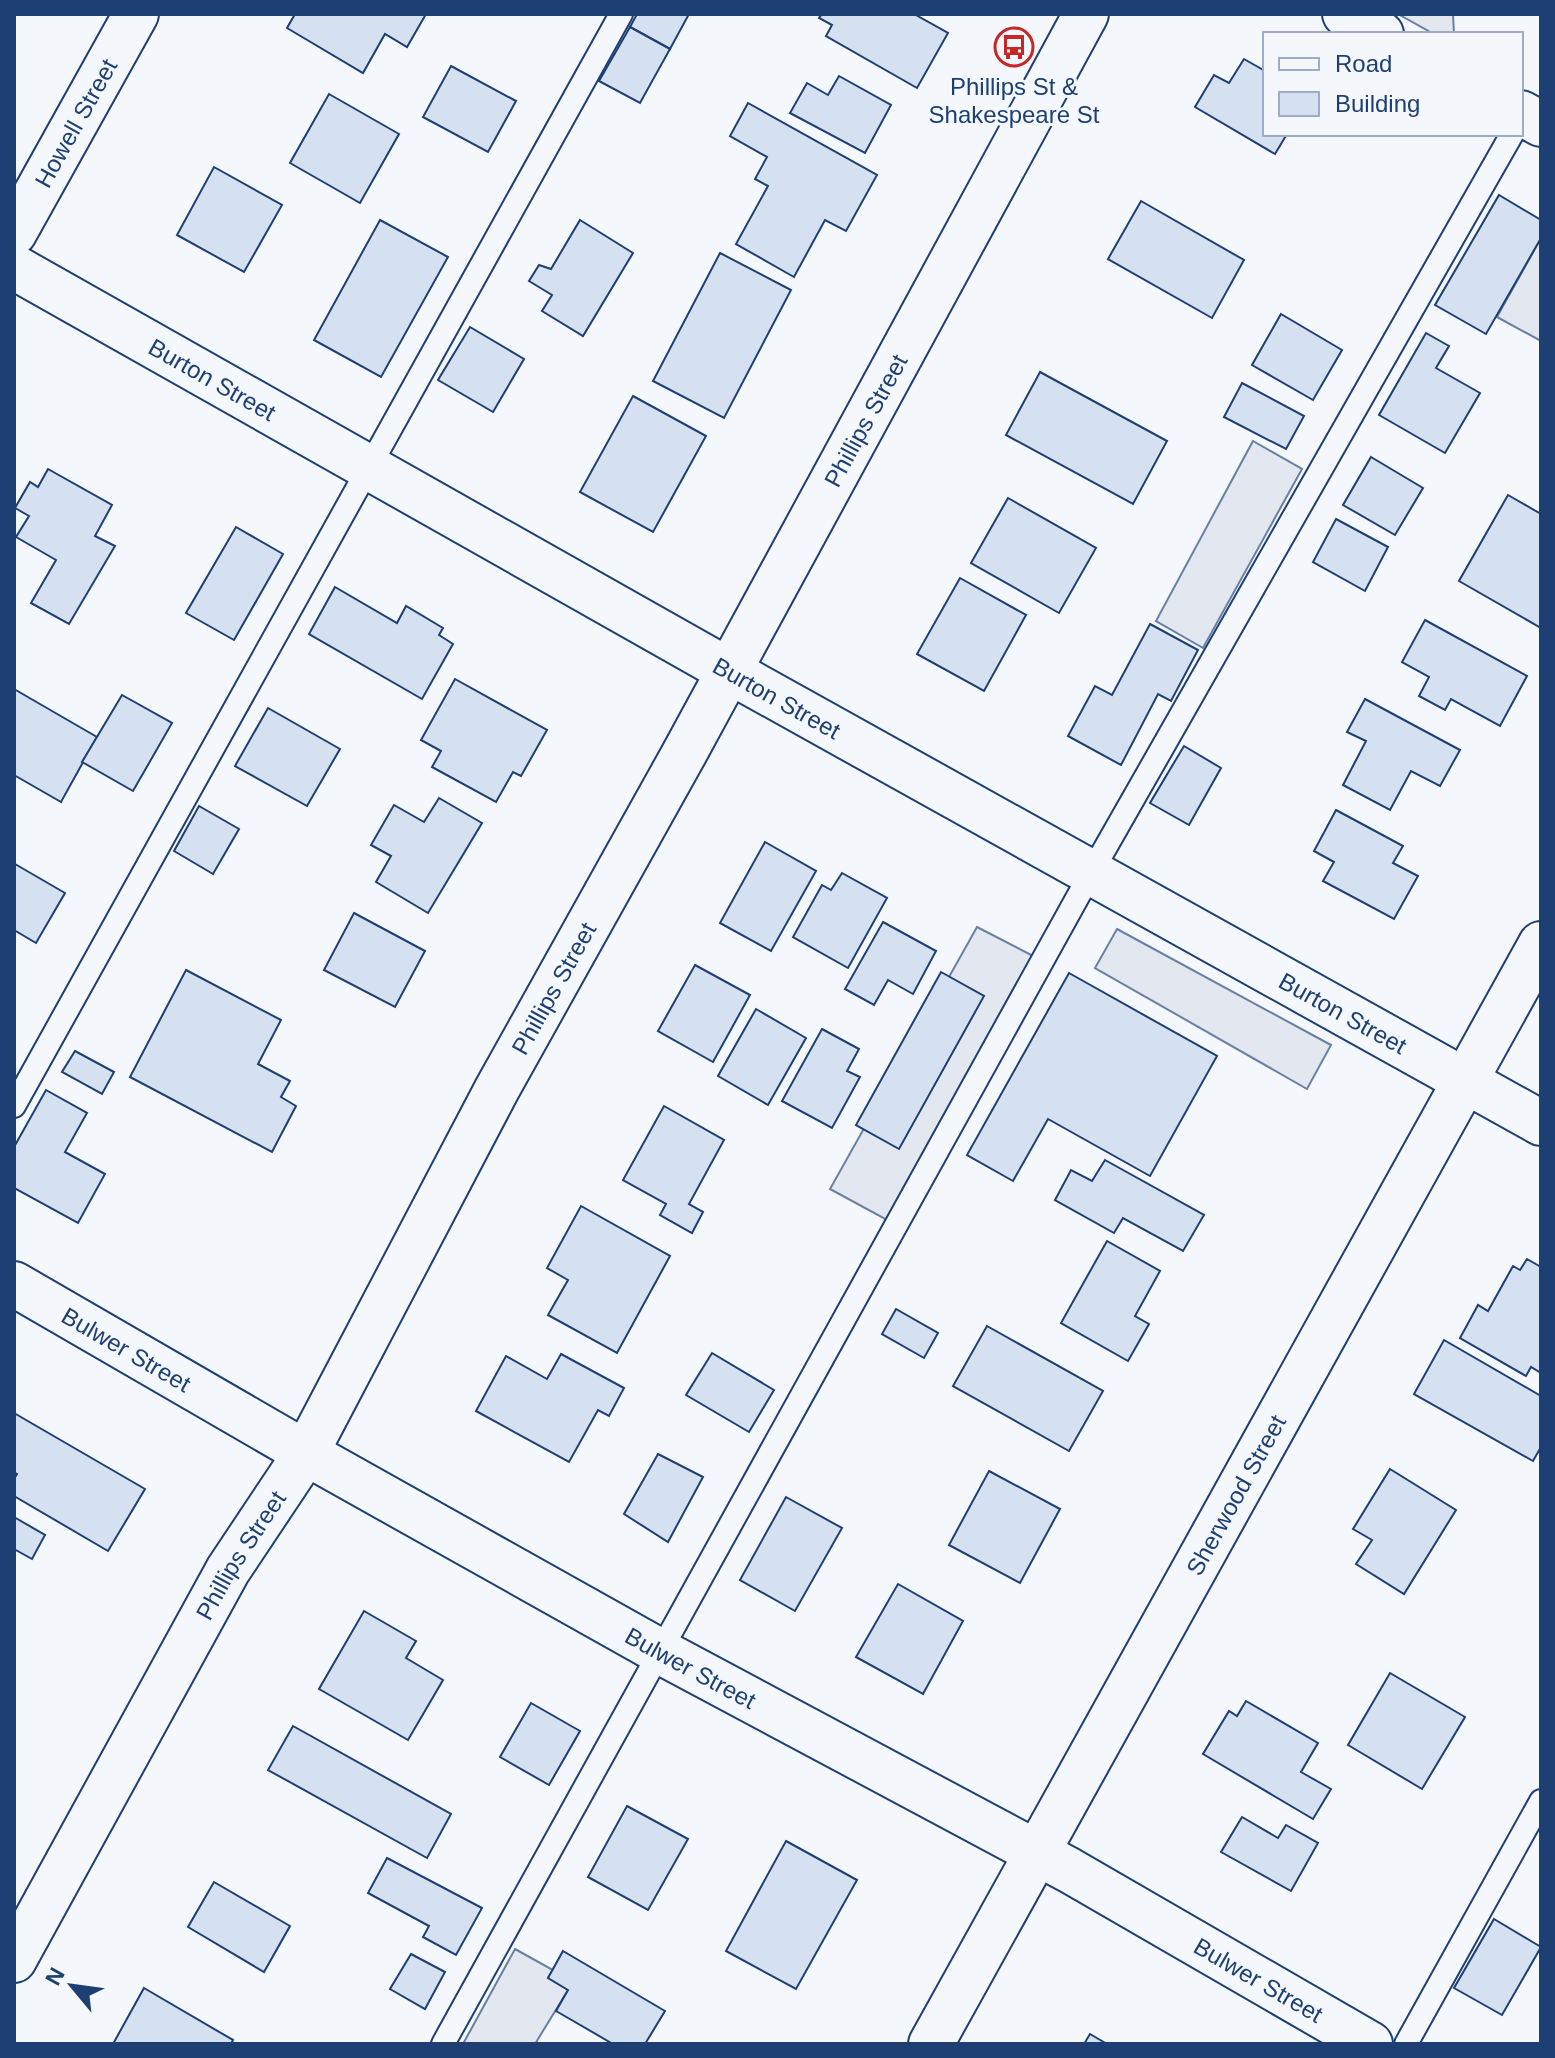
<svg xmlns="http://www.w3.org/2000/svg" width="1555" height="2058" viewBox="0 0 1555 2058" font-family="Arial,sans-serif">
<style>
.parking{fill:#e3e8f0;stroke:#687fa3;stroke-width:2}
.building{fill:#d5e0f0;stroke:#1d3f73;stroke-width:2}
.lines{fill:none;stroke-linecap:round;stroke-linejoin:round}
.lane-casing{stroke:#1d3f73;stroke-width:26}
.street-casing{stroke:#1d3f73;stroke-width:48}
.lane{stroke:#f4f7fb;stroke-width:22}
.street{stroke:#f4f7fb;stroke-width:44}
.labels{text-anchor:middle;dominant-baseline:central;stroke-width:6;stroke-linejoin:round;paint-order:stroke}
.poi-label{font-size:24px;fill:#1d3f73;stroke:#f4f7fb}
.street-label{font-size:24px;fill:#1d3f73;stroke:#f4f7fb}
</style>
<rect width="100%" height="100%" fill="#f4f7fb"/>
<g class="parking">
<path d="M1398 14H1453L1454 34H1434Z"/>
<path d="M1541 238V341L1497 317Z"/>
<path d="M1253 441 1302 469 1203 648 1156 621Z"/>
<path d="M977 927 1035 957 887 1220 830 1189Z"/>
<path d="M1117 929 1331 1045 1307 1089 1095 968Z"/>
<path d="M515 1949 553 1970 548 1978 568 1990 535 2044H463Z"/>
</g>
<g class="building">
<path d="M295 14H426L407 47 385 34 363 73 287 28Z"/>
<path d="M637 14H689L670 49 630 27Z"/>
<path d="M822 14H914L948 33 917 88 826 36 832 25 819 18Z"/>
<path d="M630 27 670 49 640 103 599 81Z"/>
<path d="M1244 59 1265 71V134H1287L1275 154 1195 107 1214 75 1229 83Z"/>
<path d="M451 66 516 101 488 152 423 117Z"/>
<path d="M839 76 891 105 865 153 790 113 807 83 828 95Z"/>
<path d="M329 94 399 134 360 203 290 163Z"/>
<path d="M748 103 877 175 846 231 825 220 794 277 736 244 768 186 755 179 767 157 730 136Z"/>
<path d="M214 167 282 205 244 272 177 235Z"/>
<path d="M1499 195 1541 220V238L1486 334 1435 305Z"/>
<path d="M1141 201 1244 260 1212 318 1108 259Z"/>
<path d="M380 220 448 257 381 377 314 340Z"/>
<path d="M580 220 633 253 583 336 542 311 552 295 529 281 539 265 551 269Z"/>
<path d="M720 253 791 290 724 418 653 381Z"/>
<path d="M1281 314 1342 350 1313 400 1252 365Z"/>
<path d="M470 327 524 359 493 412 438 380Z"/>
<path d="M1426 333 1449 346 1436 368 1480 393 1445 453 1379 415Z"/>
<path d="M1040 372 1167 441 1133 504 1006 435Z"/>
<path d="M1242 383 1304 416 1286 449 1224 417Z"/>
<path d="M633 396 706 436 653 532 580 492Z"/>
<path d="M1371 457 1423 488 1395 535 1343 505Z"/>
<path d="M48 469 112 505 95 536 115 546 69 624 31 603 56 560 16 537 29 516 15 508 30 482 38 487Z"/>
<path d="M1508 495 1541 514V628L1459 581Z"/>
<path d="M1008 498 1096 548 1059 613 971 563Z"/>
<path d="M1336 519 1388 547 1365 591 1313 562Z"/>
<path d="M236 527 283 554 234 640 186 613Z"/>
<path d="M960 578 1026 615 984 691 917 654Z"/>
<path d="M335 587 397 623 406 606 443 628 439 635 453 644 422 699 309 634Z"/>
<path d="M1425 620 1527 676 1500 726 1451 699 1445 710 1419 696 1429 677 1402 662Z"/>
<path d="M1150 624 1198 650 1171 701 1158 694 1121 765 1068 736 1095 686 1112 695Z"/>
<path d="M455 679 547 730 521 776 513 772 496 802 432 767 441 751 421 740Z"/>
<path d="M14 689 97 737 61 802 14 775Z"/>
<path d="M122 695 172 723 133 791 82 762Z"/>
<path d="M1365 699 1460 750 1440 786 1411 771 1390 810 1343 785 1366 741 1347 732Z"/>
<path d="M268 708 340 749 307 806 235 766Z"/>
<path d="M1184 746 1221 768 1189 825 1150 803Z"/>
<path d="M439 798 482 823 428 913 376 882 391 856 371 845 394 805 424 822Z"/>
<path d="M199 806 239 829 213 874 174 851Z"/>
<path d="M1336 810 1403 846 1393 863 1418 876 1394 919 1323 881 1334 862 1314 851Z"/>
<path d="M765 842 816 871 771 951 720 923Z"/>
<path d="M15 864 65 893 36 943 14 930Z"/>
<path d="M842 873 887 898 848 968 793 937 822 885 831 890Z"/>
<path d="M354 913 425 951 395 1007 324 970Z"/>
<path d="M883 922 936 951 913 994 888 980 874 1005 845 989Z"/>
<path d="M695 965 750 995 713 1062 658 1031Z"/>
<path d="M186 970 281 1020 258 1064 290 1081 281 1097 296 1106 272 1152 130 1077Z"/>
<path d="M941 972 984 996 899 1149 856 1125Z"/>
<path d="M1069 973 1217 1056 1150 1176 1048 1119 1013 1181 967 1155Z"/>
<path d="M756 1009 806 1038 768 1105 718 1076Z"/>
<path d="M822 1029 859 1049 847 1071 860 1077 832 1128 782 1101Z"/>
<path d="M75 1051 114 1072 102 1094 62 1072Z"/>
<path d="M46 1090 87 1113 65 1152 105 1174 78 1223 14 1188V1147Z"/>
<path d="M664 1106 724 1140 689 1204 703 1212 692 1233 660 1215 666 1204 623 1180Z"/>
<path d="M1105 1160 1204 1215 1183 1251 1123 1218 1114 1233 1055 1200 1071 1170 1092 1181Z"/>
<path d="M581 1206 670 1256 617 1353 548 1315 568 1280 547 1268Z"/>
<path d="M1107 1241 1160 1271 1135 1316 1149 1324 1128 1361 1061 1323Z"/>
<path d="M1527 1259 1541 1267V1373L1531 1367 1526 1376 1460 1338 1478 1305 1488 1311 1513 1266 1520 1270Z"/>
<path d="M896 1309 938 1333 924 1358 882 1334Z"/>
<path d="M987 1326 1103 1391 1069 1451 953 1386Z"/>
<path d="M1444 1340 1541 1396V1447L1533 1461 1414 1394Z"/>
<path d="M712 1353 774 1390 749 1432 686 1395Z"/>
<path d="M561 1354 624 1388 609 1416 598 1410 569 1462 476 1411 506 1356 547 1379Z"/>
<path d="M14 1413 145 1489 108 1551 14 1496V1479L17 1474 14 1472Z"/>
<path d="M658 1454 703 1477 668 1542 624 1514Z"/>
<path d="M1390 1469 1456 1510 1404 1594 1356 1564 1372 1540 1353 1529Z"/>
<path d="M989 1471 1060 1509 1020 1583 949 1545Z"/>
<path d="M786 1497 842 1528 795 1611 740 1580Z"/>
<path d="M14 1517 45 1535 32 1559 14 1549Z"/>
<path d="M898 1584 963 1621 923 1694 856 1657Z"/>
<path d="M364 1611 416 1641 406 1658 443 1680 408 1740 319 1689Z"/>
<path d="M1390 1673 1465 1717 1422 1789 1348 1745Z"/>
<path d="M1246 1701 1318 1743 1301 1772 1331 1789 1313 1819 1203 1754 1229 1711 1237 1716Z"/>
<path d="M531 1703 580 1731 549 1785 500 1757Z"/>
<path d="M293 1726 451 1814 427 1858 268 1770Z"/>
<path d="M627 1806 688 1839 648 1910 588 1877Z"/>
<path d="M1242 1817 1278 1838 1286 1825 1318 1843 1291 1891 1221 1852Z"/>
<path d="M786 1841 857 1880 796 1989 726 1951Z"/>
<path d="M387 1858 482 1908 456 1955 423 1937 429 1926 368 1893Z"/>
<path d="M214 1882 290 1926 264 1972 188 1927Z"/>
<path d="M1494 1919 1541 1947 1502 2015 1454 1988Z"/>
<path d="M563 1951 665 2011 645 2044H613L556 2011 568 1990 548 1978Z"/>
<path d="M411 1954 445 1972 425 2009 390 1989Z"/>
<path d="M144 1988 233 2040 231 2044H113Z"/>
<path d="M1090 2034 1107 2044H1084Z"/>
</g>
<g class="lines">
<defs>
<g id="lane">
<path d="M14 1106 621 14"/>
<path d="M443 2044 1091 873 1512 134"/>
<path d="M1406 2044 1541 1801"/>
</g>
<g id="street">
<path d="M1345 14 1381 34"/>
<path d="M1521 113 1541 124"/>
<path id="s1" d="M14 233 136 14"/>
<path id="s2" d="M14 267 729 671 1541 1123"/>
<path id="s3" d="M14 1284 306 1453 661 1652 1069 1870 1370 2044"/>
<path id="s4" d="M14 1960 228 1570 306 1453 497 1089 685 752 1086 14"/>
<path id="s5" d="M931 2044 1541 944"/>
</g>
</defs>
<use href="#lane" class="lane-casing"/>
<use href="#street" class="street-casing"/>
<use href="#lane" class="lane"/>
<use href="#street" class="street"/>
</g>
<defs>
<symbol id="bus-ring" viewBox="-11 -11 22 22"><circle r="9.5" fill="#f4f7fb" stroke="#c62828" stroke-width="1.5"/><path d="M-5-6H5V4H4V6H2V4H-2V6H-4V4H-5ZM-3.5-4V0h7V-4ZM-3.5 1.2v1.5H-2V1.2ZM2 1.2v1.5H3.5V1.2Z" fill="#c62828"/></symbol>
</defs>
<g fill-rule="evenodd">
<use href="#bus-ring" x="992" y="25" width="44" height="44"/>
</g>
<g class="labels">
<g class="poi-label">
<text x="1014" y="86">Phillips St &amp;<tspan x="1014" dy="28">Shakespeare St</tspan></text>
</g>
<g class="street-label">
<text stroke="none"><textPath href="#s1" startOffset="126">Howell Street</textPath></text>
<text stroke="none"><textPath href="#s2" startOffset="228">Burton Street</textPath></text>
<text stroke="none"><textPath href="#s4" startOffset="1760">Phillips Street</textPath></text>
<text stroke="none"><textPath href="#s2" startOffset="876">Burton Street</textPath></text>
<text stroke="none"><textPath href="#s4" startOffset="1112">Phillips Street</textPath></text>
<text stroke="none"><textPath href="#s2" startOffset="1524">Burton Street</textPath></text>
<text stroke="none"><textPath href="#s3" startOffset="130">Bulwer Street</textPath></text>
<text stroke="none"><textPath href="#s5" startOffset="628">Sherwood Street</textPath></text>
<text stroke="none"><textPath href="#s4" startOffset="464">Phillips Street</textPath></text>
<text stroke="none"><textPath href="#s3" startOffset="778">Bulwer Street</textPath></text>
<text stroke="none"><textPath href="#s3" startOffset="1426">Bulwer Street</textPath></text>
</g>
</g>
<rect width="1555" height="2058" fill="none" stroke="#1d3f73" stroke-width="32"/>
<rect x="1263" y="32" width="260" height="104" fill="#f4f7fb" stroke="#9eadc5" stroke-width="2"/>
<rect x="1279" y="58" width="40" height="12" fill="#f4f7fb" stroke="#9eadc5" stroke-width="2"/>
<text x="1335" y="72" font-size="24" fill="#1d3f73">Road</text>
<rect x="1279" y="92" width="40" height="24" fill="#d5e0f0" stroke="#9eadc5" stroke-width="2"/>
<text x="1335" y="112" font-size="24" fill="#1d3f73">Building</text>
<g transform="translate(72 1986) rotate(299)" stroke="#f4f7fb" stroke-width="6" paint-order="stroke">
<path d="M0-6L14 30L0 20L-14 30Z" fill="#1d3f73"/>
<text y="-12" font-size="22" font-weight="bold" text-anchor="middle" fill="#1d3f73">N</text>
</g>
</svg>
